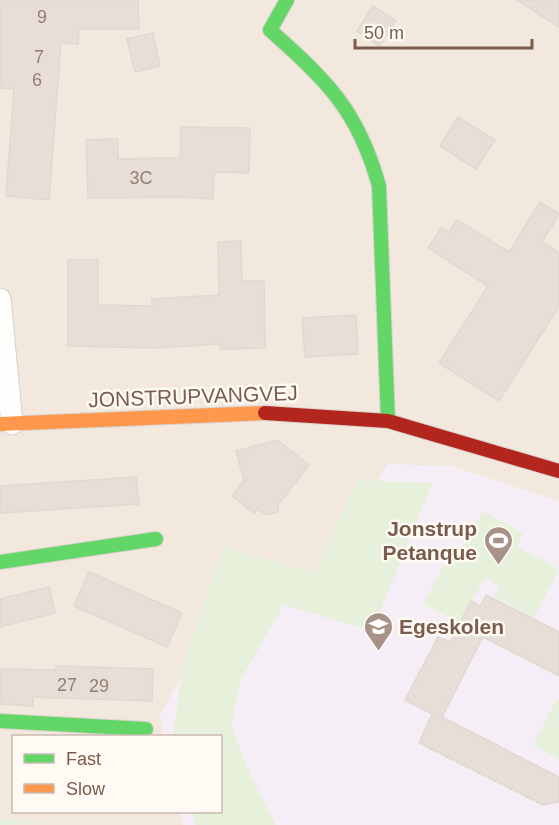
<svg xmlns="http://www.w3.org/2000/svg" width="559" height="825" viewBox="0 0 559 825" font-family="Helvetica,sans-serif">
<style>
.residential{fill:#f2e8de;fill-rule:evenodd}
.education{fill:#f6eef6}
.green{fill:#e7f0db}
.building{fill:#e6ded7;stroke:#e2d8d2;stroke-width:1.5}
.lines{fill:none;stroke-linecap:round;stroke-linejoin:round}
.street-casing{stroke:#d7d1cb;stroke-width:23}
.fast-casing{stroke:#d9d2cb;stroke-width:16}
.slow-casing{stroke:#d9d2cb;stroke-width:16}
.jam-casing{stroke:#d9d2cb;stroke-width:16}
.street{stroke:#fefefd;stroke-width:21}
.fast{stroke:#63d668;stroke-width:14}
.slow{stroke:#ff974d;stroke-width:14}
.jam{stroke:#b3261e;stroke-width:14}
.labels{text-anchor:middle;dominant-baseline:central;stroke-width:5;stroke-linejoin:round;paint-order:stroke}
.number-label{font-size:18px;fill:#977e72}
.street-label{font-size:21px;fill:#7a5c4d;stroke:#fffaf3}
.poi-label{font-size:21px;font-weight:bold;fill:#7a5c4d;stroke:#fffaf3;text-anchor:end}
</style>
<rect width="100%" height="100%" fill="#f9f5f0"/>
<path class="residential" d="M0 0H559V825H0ZM14 736H220V812H14Z"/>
<path class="education" d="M387 464 451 466 559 501V825H183L180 812H220V736H164L160 715 250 558 324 586Z"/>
<g class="green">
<path d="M357 480 432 483 372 631 284 605 241 679 231 726 251 777 276 825H196L192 812H220V736H173L183 664 224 546 314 574Z"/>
<path d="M483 511 523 533 517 547 559 569 534 618 494 596 499 586 485 578 460 623 423 604 448 558 455 561Z"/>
<path d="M557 699 559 700V759L533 745Z"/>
<path d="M0 819 52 823 0 825Z"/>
</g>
<g class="building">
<path d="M0 0H138L139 29H79L78 44 61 43 49 200 6 196 14 89 0 88Z"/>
<path d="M517 0H559V27Z"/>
<path d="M373 6 396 21 379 46 357 31Z"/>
<path d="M153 33 160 66 135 72 127 39Z"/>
<path d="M458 117 495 140 476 169 440 146Z"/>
<path d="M181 127 250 128 249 173 214 172 213 199 179 197 88 198 86 140 118 139V159L180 158Z"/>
<path d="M540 202 559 214 542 242 559 253V306L499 401 439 363 488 286 428 248 442 227 449 232 457 220 509 252Z"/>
<path d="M241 241 242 281H264L265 348 220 349V344L155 348 68 346V260H98V305L152 306V299L219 295 218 242Z"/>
<path d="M356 315 358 354 305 357 302 318Z"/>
<path d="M277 440 309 465 278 505V512L266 515 258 509 254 513 232 496 244 480 236 451Z"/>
<path d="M136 477 139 504 0 513V486Z"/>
<path d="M89 572 182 613 167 647 74 606Z"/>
<path d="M49 587 55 613 0 627V599Z"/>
<path d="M486 595 559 632V676L483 637 442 717 559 777V802L543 805 419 743 432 714 405 700 438 637 450 642 471 601 480 606Z"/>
<path d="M56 666 153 669 152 701 33 697V706L0 704V669L56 670Z"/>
</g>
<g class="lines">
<defs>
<path id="street" d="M0 299 12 424"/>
<g id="fast">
<path d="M287 0 270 30C327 81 358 110 379 186L388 421"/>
<path d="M0 562 156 539"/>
<path d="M0 721 146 729"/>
</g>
<path id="slow" d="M0 424 265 413"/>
<path id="jam" d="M265 413 388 421 559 471"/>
</defs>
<use href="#street" class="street-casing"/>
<use href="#fast" class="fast-casing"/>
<use href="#slow" class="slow-casing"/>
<use href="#jam" class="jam-casing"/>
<use href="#street" class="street"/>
<use href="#fast" class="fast"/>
<use href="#slow" class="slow"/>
<use href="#jam" class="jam"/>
</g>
<defs>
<symbol id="stadium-pin" viewBox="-11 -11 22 30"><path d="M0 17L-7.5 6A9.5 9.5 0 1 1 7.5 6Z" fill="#a69286" stroke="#fffaf3"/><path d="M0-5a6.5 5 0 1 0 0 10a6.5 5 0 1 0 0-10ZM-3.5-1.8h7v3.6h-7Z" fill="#fff"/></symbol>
<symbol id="school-pin" viewBox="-11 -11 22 30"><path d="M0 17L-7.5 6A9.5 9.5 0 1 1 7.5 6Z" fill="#a69286" stroke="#fffaf3"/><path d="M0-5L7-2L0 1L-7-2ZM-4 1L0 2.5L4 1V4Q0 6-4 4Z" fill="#fff"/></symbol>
</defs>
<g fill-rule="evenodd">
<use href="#stadium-pin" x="482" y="524" width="33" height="45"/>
<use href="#school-pin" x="362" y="610" width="33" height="45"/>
</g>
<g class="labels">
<g class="number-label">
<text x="42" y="17">9</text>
<text x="39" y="57">7</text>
<text x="37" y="80">6</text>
<text x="141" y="178">3C</text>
<text x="67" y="685">27</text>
<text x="99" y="686">29</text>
</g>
<g class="street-label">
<text transform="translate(193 396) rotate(-2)">JONSTRUPVANGVEJ</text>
</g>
<g class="poi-label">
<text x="477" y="528">Jonstrup<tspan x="477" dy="24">Petanque</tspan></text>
<text x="399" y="626" text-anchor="start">Egeskolen</text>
</g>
</g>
<rect x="12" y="735" width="210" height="78" fill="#fffaf3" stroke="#cabbb1" stroke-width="1.5"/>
<rect x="24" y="754" width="30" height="9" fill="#63d668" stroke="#cabbb1" stroke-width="1.5"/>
<text x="66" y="765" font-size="18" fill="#7a5c4d">Fast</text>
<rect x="24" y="784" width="30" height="9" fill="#ff974d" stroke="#cabbb1" stroke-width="1.5"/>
<text x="66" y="795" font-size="18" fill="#7a5c4d">Slow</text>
<path d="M355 39v9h177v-9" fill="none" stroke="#7a5c4d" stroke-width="3"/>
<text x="364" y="39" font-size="18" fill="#7a5c4d" stroke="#fffaf3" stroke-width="4.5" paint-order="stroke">50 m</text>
</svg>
